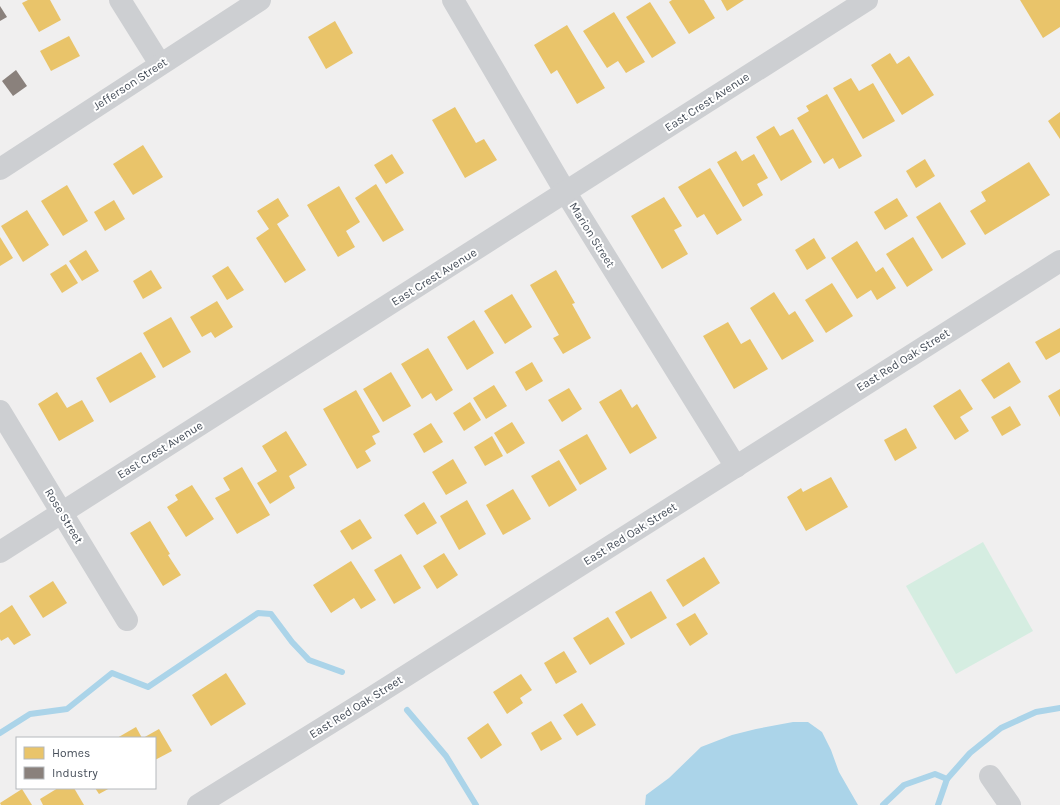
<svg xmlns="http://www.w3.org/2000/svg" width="1060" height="805" viewBox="0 0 1060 805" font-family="Karla,sans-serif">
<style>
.green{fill:#d5ede1}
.water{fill:#abd4e9}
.homes{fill:#e9c46a}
.industry{fill:#8a817c}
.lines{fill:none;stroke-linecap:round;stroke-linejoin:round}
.stream{stroke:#abd4e9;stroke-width:6}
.minor{stroke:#cdcfd2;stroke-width:22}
.labels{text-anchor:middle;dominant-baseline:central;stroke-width:4;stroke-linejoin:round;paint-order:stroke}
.street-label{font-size:12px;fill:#474f5a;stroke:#fff}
</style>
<rect width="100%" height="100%" fill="#f0efef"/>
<path class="green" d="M983 542 1033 631 956 674 906 586Z"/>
<path class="water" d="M793 722H808L822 732 831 750 839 772 858 805H645L646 795 669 778 701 747 732 735 756 729Z"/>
<g class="homes">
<path d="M28 0H50L61 20 39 32 22 3Z"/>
<path d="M672 0H704L715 18 689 34 669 2Z"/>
<path d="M721 0H744L727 11Z"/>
<path d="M1020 0H1060V27L1043 38Z"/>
<path d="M650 2 676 43 652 58 626 17Z"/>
<path d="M614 12 645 62 626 73 618 61 607 68 583 31Z"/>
<path d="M335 21 353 53 326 69 308 37Z"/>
<path d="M567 25 605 88 577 104 557 70 551 74 534 45Z"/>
<path d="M69 36 80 56 51 71 40 51Z"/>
<path d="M890 53 897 64 909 56 934 95 902 115 871 65Z"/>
<path d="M851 78 859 91 873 83 895 121 863 139 833 88Z"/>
<path d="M827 94 862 156 839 169 833 158 824 164 797 118 809 111 806 106Z"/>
<path d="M455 107 476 143 484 139 497 160 465 178 432 120Z"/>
<path d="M1060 112V139L1048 121Z"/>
<path d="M774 126 780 136 793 129 812 162 781 181 756 137Z"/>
<path d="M143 145 163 177 133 195 113 164Z"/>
<path d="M736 151 742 161 754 154 768 178 757 184 763 195 743 207 717 162Z"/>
<path d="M392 154 404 173 386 184 374 165Z"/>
<path d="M925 159 935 176 916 188 906 171Z"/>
<path d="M1029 162 1050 195 985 235 970 211 986 201 981 192Z"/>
<path d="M710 168 742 220 717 235 704 214 697 218 678 187Z"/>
<path d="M376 184 404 230 383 242 355 198Z"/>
<path d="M67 185 88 221 63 236 41 201Z"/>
<path d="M339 186 360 222 346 231 355 247 338 257 307 205Z"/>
<path d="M664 197 682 226 674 230 688 254 662 269 631 216Z"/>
<path d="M278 198 289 216 277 224 306 270 285 283 256 238 269 229 257 211Z"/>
<path d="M897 198 908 216 885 230 874 212Z"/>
<path d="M114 200 125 219 105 231 94 212Z"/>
<path d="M940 202 966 244 942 259 916 217Z"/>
<path d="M27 210 49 245 23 262 1 226Z"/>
<path d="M0 237 13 258 0 266Z"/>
<path d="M913 237 933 270 907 287 886 254Z"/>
<path d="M814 238 826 258 807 270 795 250Z"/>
<path d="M857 241 876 272 883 267 896 288 877 300 871 290 857 299 831 258Z"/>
<path d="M86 250 99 271 82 281 69 261Z"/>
<path d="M66 264 78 283 62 293 50 274Z"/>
<path d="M228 266 244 290 227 300 212 276Z"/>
<path d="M151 270 162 288 143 299 133 281Z"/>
<path d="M556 270 575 303 572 304 591 338 563 354 553 338 559 335 530 285Z"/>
<path d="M832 283 853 316 826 333 805 300Z"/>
<path d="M774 292 789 315 795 311 814 341 782 360 750 308Z"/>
<path d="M512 294 532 327 505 344 484 311Z"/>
<path d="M217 301 233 327 215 338 211 332 202 337 190 317Z"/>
<path d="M171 317 191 352 163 368 143 333Z"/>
<path d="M474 320 494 353 467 370 447 337Z"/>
<path d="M728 322 741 344 750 339 768 369 734 389 703 336Z"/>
<path d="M1060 328V352L1046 360 1035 342Z"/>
<path d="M428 348 453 390 436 401 431 393 422 399 401 364Z"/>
<path d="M141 352 156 377 110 403 96 378Z"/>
<path d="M532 362 543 381 526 391 515 372Z"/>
<path d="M1009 362 1021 382 994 399 981 380Z"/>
<path d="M391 372 411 406 383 422 363 389Z"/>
<path d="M494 385 507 406 486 419 473 398Z"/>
<path d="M569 388 582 409 562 422 548 400Z"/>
<path d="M621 389 632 408 637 404 657 438 630 454 599 402Z"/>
<path d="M960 389 973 409 960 417 969 431 955 440 933 406Z"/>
<path d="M1060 389V417L1048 396Z"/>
<path d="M356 390 380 432 372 436 376 444 365 451 371 461 357 469 323 409Z"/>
<path d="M57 392 67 408 82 400 94 421 59 441 38 404Z"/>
<path d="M470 402 481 420 464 431 453 413Z"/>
<path d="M1010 406 1021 425 1002 436 991 417Z"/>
<path d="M512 422 525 443 507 454 494 433Z"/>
<path d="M431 423 443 442 424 453 413 434Z"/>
<path d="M906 428 917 448 895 461 884 440Z"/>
<path d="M286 431 307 465 289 476 295 488 270 504 257 483 277 471 262 446Z"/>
<path d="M587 434 607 469 580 485 559 450Z"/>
<path d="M492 436 503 456 485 466 474 447Z"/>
<path d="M453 459 467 483 446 495 432 472Z"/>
<path d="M559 460 577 490 549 507 531 476Z"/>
<path d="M242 467 270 515 237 534 215 498 230 490 223 478Z"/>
<path d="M831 477 848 507 806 531 787 497 801 488 803 492Z"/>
<path d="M192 485 214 519 186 537 167 507 178 500 175 495Z"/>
<path d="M513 489 531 519 503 535 486 505Z"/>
<path d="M467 500 486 534 459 550 440 516Z"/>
<path d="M424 502 437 523 417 535 404 515Z"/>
<path d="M360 519 372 538 352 550 340 531Z"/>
<path d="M150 521 170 554 168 555 181 575 163 586 130 533Z"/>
<path d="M444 553 458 575 437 589 423 566Z"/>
<path d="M401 554 421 588 394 604 374 570Z"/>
<path d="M704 557 720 583 683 607 666 580Z"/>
<path d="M351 561 376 600 361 609 354 598 331 613 313 585Z"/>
<path d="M53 581 67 603 43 618 29 596Z"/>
<path d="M651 591 667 618 631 639 615 612Z"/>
<path d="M12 605 31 635 14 645 8 637 1 641 0 639V613Z"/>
<path d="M695 613 708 634 690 646 676 624Z"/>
<path d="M608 617 625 644 590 665 573 638Z"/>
<path d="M564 651 577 672 556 684 544 663Z"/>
<path d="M226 673 246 704 211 726 192 695Z"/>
<path d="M521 674 532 690 520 698 523 703 507 714 493 692Z"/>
<path d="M582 703 596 725 577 736 563 715Z"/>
<path d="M551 721 562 739 541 751 531 733Z"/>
<path d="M488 723 502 745 481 759 467 738Z"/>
<path d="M136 727 142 738H117Z"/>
<path d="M159 729 172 751 155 760V738H143Z"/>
<path d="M58 788H74L84 805H43L40 799Z"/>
<path d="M95 788H110L99 794Z"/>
<path d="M22 789 32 805H1L0 803Z"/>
</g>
<g class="industry">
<path d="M0 6 7 17 0 21Z"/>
<path d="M16 70 27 86 13 96 2 81Z"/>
</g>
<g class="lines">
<g class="stream">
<path d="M407 710 446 756 476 805"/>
<path d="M0 733 30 714 67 709 112 673 148 687 258 613 271 614 292 642 309 660 342 672"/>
<path d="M883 805 904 785 935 774 947 779 970 753 1001 728 1036 712 1060 708"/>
<path d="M938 805 947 779"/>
</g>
<g class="minor">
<path d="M120 0 160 64"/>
<path d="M453 0 566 193 736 467"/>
<path d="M0 169 260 0"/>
<path d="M0 411 127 620"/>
<path d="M0 552 867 0"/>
<path d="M990 776 1010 805"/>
<path d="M198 805 374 696 1060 261"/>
</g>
</g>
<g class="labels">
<g class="street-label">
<text transform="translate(130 84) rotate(-33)">Jefferson Street</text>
<text transform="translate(707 102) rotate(-33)">East Crest Avenue</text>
<text transform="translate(592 235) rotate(58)">Marion Street</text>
<text transform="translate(434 277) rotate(-32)">East Crest Avenue</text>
<text transform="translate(903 360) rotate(-32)">East Red Oak Street</text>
<text transform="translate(160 450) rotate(-32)">East Crest Avenue</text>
<text transform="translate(64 516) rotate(59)">Rose Street</text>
<text transform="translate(630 534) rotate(-32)">East Red Oak Street</text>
<text transform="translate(356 707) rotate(-32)">East Red Oak Street</text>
</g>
</g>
<rect x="16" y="737" width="140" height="52" fill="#ffffff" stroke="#b5b9bd"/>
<rect x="24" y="747" width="20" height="12" fill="#e9c46a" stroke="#b5b9bd"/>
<text x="52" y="757" font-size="12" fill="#474f5a">Homes</text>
<rect x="24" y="767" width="20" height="12" fill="#8a817c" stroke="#b5b9bd"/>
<text x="52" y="777" font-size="12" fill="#474f5a">Industry</text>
</svg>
